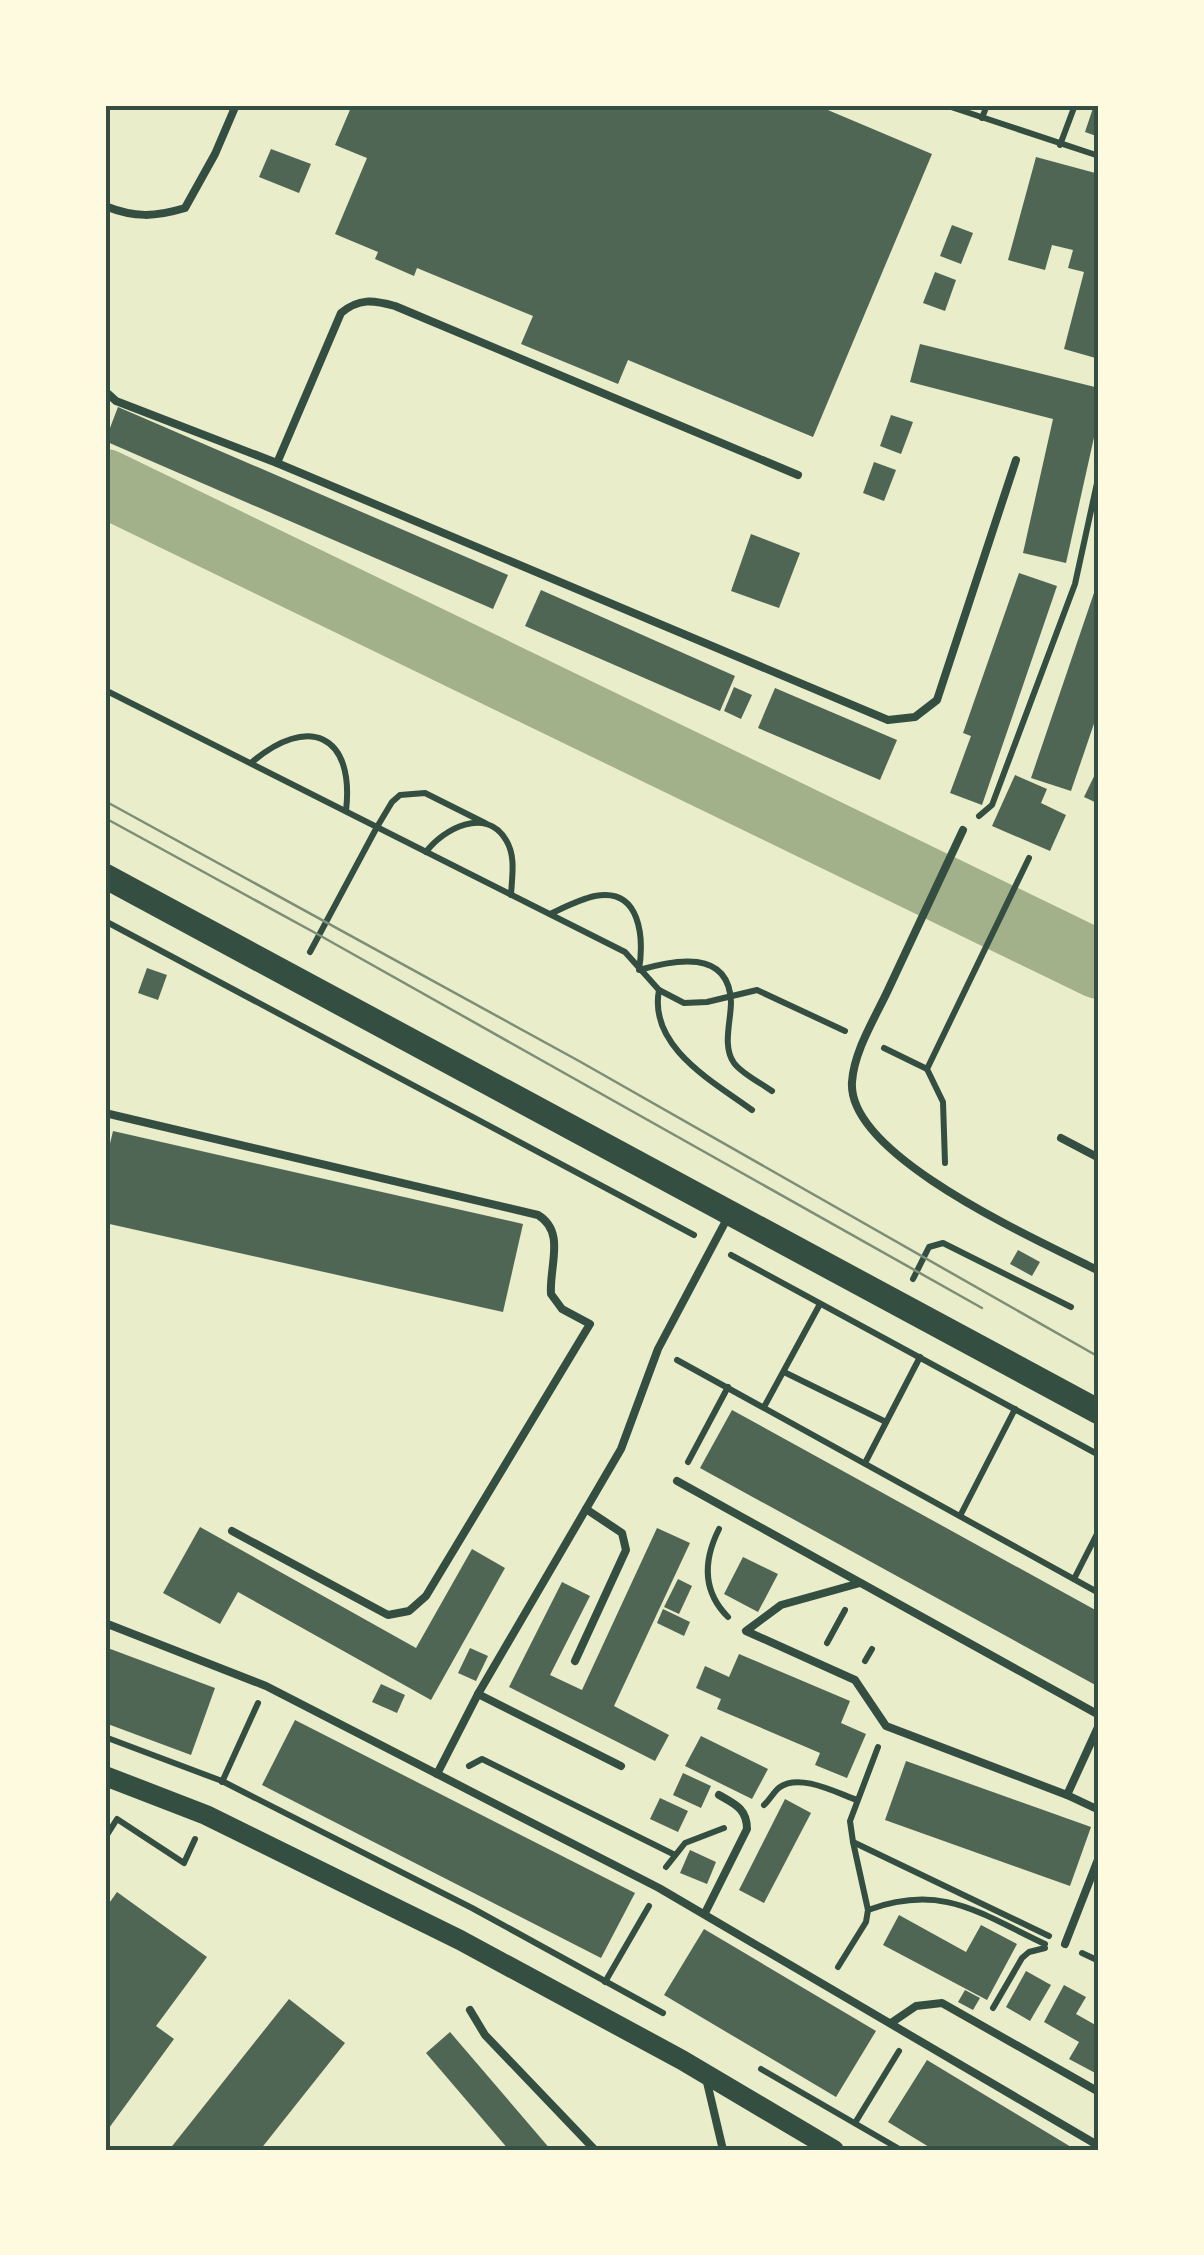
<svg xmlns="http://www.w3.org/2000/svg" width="1204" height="2255" viewBox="0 0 1204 2255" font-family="'Times New Roman',serif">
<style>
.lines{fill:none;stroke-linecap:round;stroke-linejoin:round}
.river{stroke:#a3b18a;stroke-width:68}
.building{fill:#4f6655}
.path{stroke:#344e41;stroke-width:6}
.service{stroke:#344e41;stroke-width:8}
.secondary{stroke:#344e41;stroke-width:20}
.primary{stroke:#344e41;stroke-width:25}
.tram{stroke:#7c8e77;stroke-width:2.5}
.neatline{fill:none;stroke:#344e41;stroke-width:4}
</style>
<rect width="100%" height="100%" fill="#e9edc9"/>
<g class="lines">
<path class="river" d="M105 483 1099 965"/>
</g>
<g class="building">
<path d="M352 105H816L932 154 813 437 628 360 618 384 521 344 533 316 417 268 414 276 375 259 378 252 335 234 367 158 335 145Z"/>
<path d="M1094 105H1099V137L1085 132Z"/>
<path d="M271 149 311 164 299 193 259 177Z"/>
<path d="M1036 157 1099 174V359L1064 349 1084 272 1068 268 1073 250 1052 245 1045 270 1008 260Z"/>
<path d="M952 225 973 233 961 264 940 256Z"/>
<path d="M935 272 956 280 945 311 923 303Z"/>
<path d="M920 344 1099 388V415L1066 563 1023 553 1053 419 910 382Z"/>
<path d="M118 407 508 575 493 609 105 441Z"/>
<path d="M891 415 913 422 901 454 880 446Z"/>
<path d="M874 462 896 470 884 501 863 493Z"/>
<path d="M751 534 800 553 779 608 731 591Z"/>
<path d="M1019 573 1057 586 982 805 950 793 971 736 963 733Z"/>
<path d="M1096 587 1099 588V709L1071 791 1031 778Z"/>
<path d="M541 590 735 676 720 711 525 626Z"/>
<path d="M734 687 752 695 741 719 724 711Z"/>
<path d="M775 688 897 740 880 780 758 728Z"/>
<path d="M1099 766V804L1084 797Z"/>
<path d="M1015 775 1047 789 1041 803 1066 815 1050 851 992 826Z"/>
<path d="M147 968 167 975 158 1000 138 993Z"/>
<path d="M113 1131 523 1224 503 1312 105 1223V1165Z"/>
<path d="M1018 1250 1040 1262 1032 1276 1010 1264Z"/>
<path d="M732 1410 1099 1612V1687L700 1468Z"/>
<path d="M200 1527 416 1648 472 1549 505 1568 431 1700 238 1592 220 1624 163 1593Z"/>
<path d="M657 1528 690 1543 614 1706 669 1735 655 1761 509 1687 562 1582 590 1596 550 1675 582 1690Z"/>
<path d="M743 1557 778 1574 758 1612 724 1594Z"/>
<path d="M678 1579 692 1586 679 1614 664 1607Z"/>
<path d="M663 1609 690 1622 684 1636 657 1623Z"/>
<path d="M105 1647 215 1688 191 1755 105 1723Z"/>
<path d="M470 1648 488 1656 476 1681 458 1673Z"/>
<path d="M739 1654 850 1701 841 1723 866 1734 847 1778 815 1765 820 1753 717 1709 721 1699 696 1688 705 1666 729 1677Z"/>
<path d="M381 1684 405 1695 397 1713 372 1702Z"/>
<path d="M295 1720 635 1893 601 1958 262 1785Z"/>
<path d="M701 1736 768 1769 752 1799 685 1766Z"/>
<path d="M906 1761 1091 1827 1070 1886 885 1820Z"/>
<path d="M683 1773 711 1786 701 1808 673 1795Z"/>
<path d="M660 1798 688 1811 678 1832 650 1819Z"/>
<path d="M785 1799 811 1813 764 1903 739 1890Z"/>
<path d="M690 1850 716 1862 707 1884 680 1873Z"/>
<path d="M117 1892 207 1957 156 2026 174 2039 109 2128 105 2125V1909Z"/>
<path d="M899 1915 966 1952 981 1925 1017 1944 987 2000 883 1945Z"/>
<path d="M704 1929 876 2031 836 2097 664 1995Z"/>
<path d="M1026 1971 1051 1985 1030 2021 1006 2007Z"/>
<path d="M1064 1985 1086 1997 1076 2014 1099 2027V2075L1069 2059 1079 2042 1044 2022Z"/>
<path d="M965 1990 980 1998 973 2010 958 2002Z"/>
<path d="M289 1999 345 2043 260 2150H169Z"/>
<path d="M450 2032 551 2150H509L426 2053Z"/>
<path d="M927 2060 965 2083 1076 2150H934L888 2122Z"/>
</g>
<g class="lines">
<g class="path">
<path d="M945 105 1099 156"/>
<path d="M982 118 987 105"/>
<path d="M1060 145 1075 105"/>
<path d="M105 690 625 952 659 990 684 1003 707 1002 757 990 845 1031"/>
<path d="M251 763C308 714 355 734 346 811"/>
<path d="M979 816 992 805 1075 584 1099 474"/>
<path d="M426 852C443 829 486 806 506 840 516 856 512 876 511 895"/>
<path d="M550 914C565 907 580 899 595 896 641 887 644 938 639 970 673 960 729 948 731 1002 731 1021 722 1047 734 1063 742 1074 761 1083 772 1091"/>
<path d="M105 921 694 1235"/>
<path d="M310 952 377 827 392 802 400 795 425 793 485 823"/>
<path d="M659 990C648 1047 714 1082 752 1110"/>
<path d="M884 1048 927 1069"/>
<path d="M945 1163 943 1102 927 1069 1029 858"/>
<path d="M731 1255 1099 1455"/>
<path d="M913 1279 929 1247 943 1243 1071 1307"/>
<path d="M677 1360 1099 1593"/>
<path d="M784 1372 886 1422"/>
<path d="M764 1407 820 1304"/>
<path d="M688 1462 728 1387"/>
<path d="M865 1463 920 1357"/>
<path d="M960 1516 1015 1409"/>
<path d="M719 1529C703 1561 702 1591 728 1617"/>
<path d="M1074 1579 1099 1530"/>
<path d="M827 1643 845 1610"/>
<path d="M865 1661 872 1649"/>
<path d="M105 1737 222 1781 472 1908 663 2013"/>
<path d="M878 1747 850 1821 853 1842 1049 1936"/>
<path d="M469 1766 482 1759 675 1855"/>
<path d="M222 1782 258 1703"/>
<path d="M764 1805C770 1800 774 1791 780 1787 800 1773 837 1793 857 1800"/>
<path d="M105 1838 117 1819 184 1863 195 1839"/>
<path d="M666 1867 685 1843 724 1828"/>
<path d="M868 1910C942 1883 979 1913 1045 1944"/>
<path d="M1082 1953 1099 1961"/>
<path d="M838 1967 866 1922 868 1910 853 1842"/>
<path d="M605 1982 649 1906"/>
<path d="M993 2008 1022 1958 1029 1952 1045 1948"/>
<path d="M761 2069 901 2150"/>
<path d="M855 2123 899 2051"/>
</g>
<g class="service">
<path d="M105 206C135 218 155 217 185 208L215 154 236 105"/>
<path d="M105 391 116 401 277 463 888 720 915 717 937 700 1016 460"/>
<path d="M277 463 341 313C359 298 373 300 395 306L798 475"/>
<path d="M963 830C938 883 913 937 888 990 875 1018 854 1051 852 1082 847 1157 1041 1241 1099 1271"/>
<path d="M105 1113 538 1215C566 1232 549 1266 551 1294L562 1309 590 1324 426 1596 409 1611 388 1615 232 1531"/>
<path d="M1061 1138 1099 1158"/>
<path d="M677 1481 1099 1715"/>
<path d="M860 1583 781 1605 746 1631 855 1680 886 1726 1067 1795"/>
<path d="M105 1623 266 1686 659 1888 1099 2146"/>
<path d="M575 1661 626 1550 622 1533 586 1509"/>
<path d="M478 1694 621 1766"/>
<path d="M1099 1725 1067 1795 1099 1810"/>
<path d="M437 1774 478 1694 621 1449 658 1349 729 1215"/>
<path d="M705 1913 747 1829C747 1809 735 1804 719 1795"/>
<path d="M1065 1944 1099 1857"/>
<path d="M470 2010 485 2035 595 2150"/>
<path d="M891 2023 916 2006 942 2003 1099 2092"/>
<path d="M706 2078 723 2150"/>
</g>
<path class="secondary" d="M105 1776 206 1815 460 1940 682 2060 834 2150"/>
<path class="primary" d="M105 876 1099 1412"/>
<g class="tram">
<path d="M105 801 579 1061 1099 1357"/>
<path d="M105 818 319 935 982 1308"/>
</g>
</g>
<rect width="1204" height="2255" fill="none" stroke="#fefae0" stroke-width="215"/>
<rect x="108" y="108" width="988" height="2040" class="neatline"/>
</svg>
